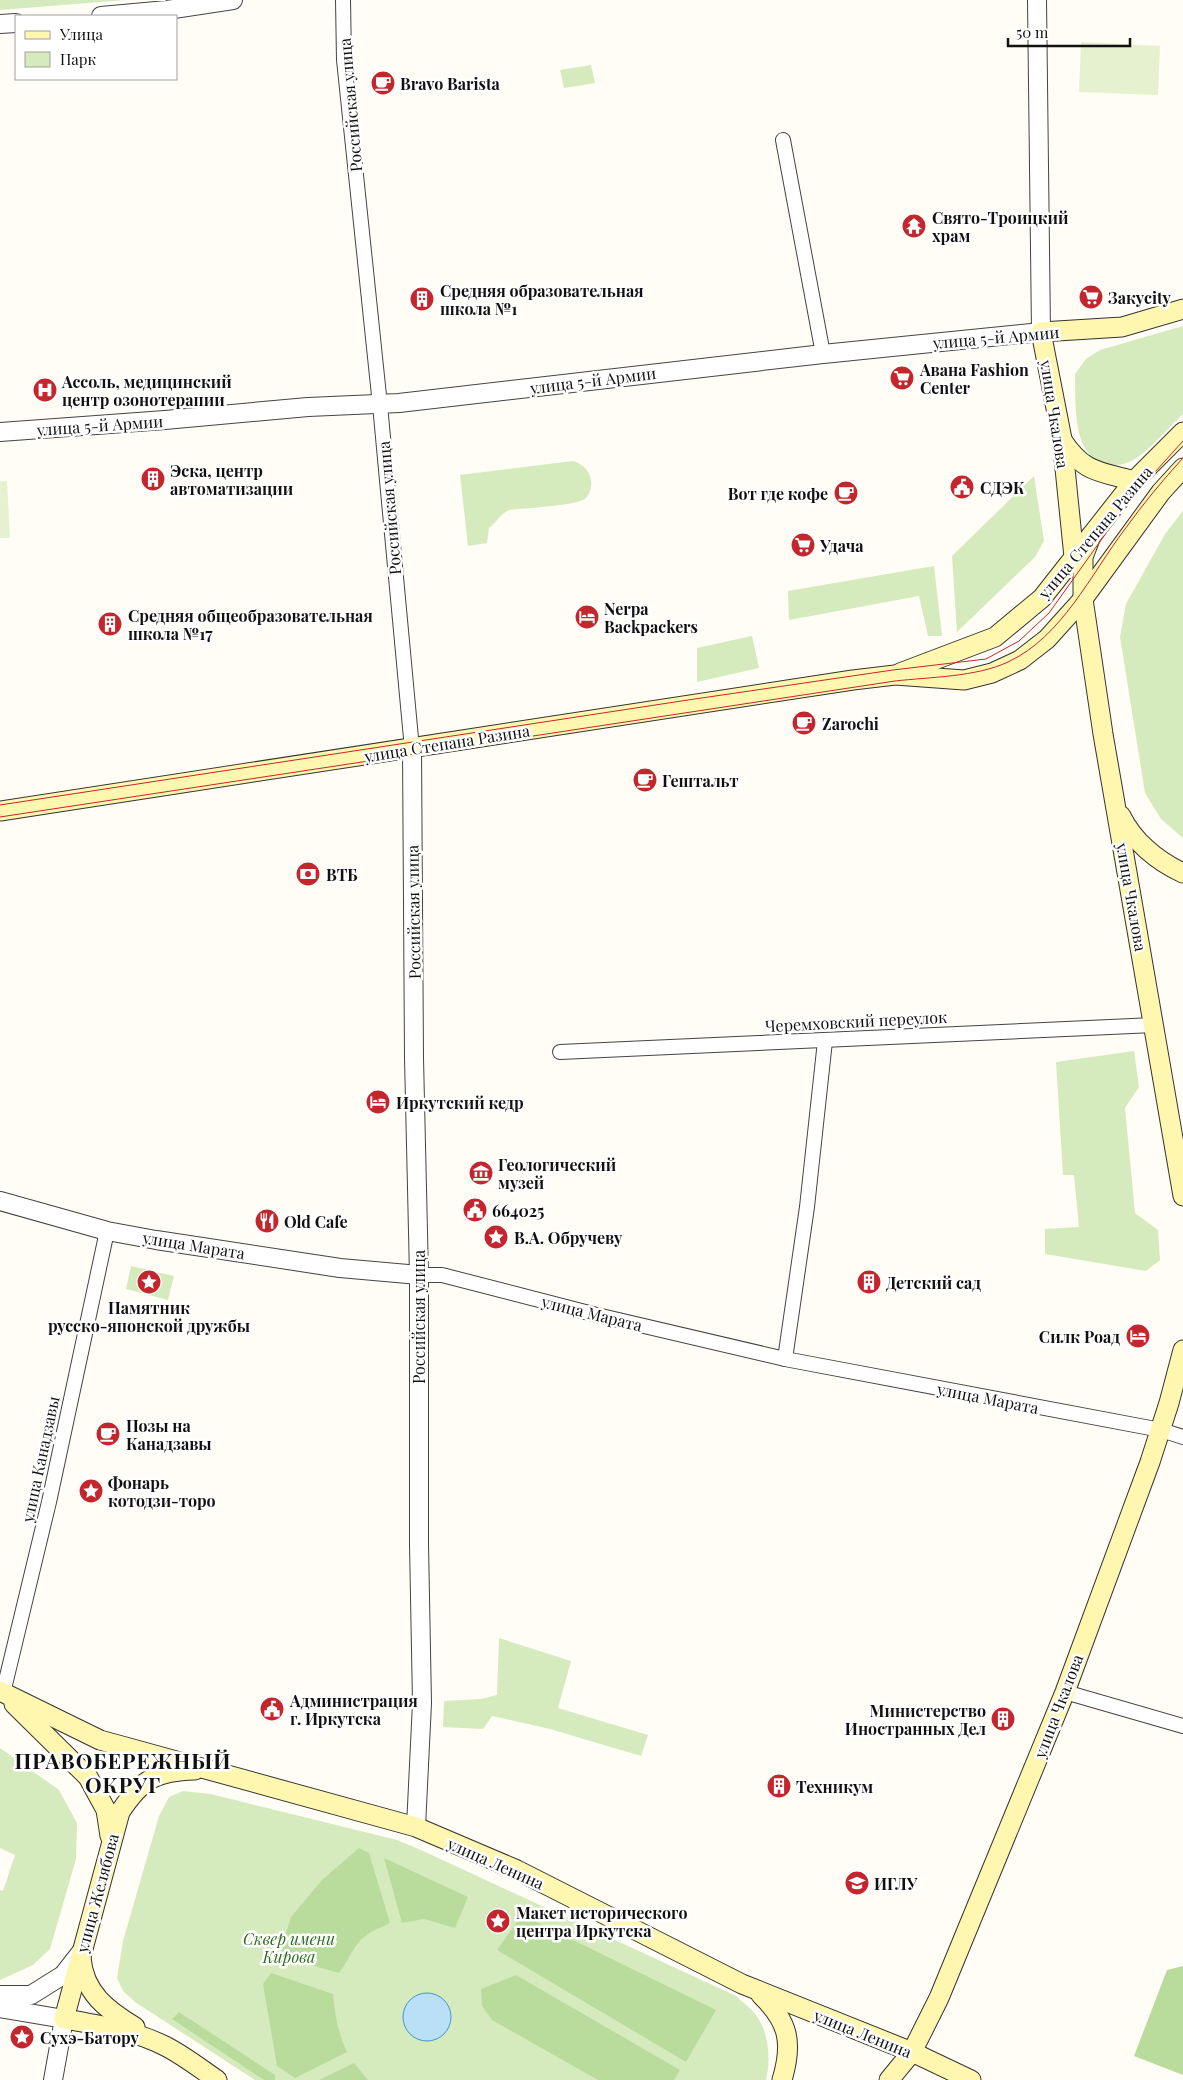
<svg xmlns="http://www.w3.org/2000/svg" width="1183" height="2080" viewBox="0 0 1183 2080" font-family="'Playfair Display',serif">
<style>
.green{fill:#d5ebbd;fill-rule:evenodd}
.forest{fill:#b9dc9c}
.pitch{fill:#e6f2cf}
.water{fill:#b9e0f7;stroke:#3f96cf}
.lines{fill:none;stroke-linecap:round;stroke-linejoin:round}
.minor-casing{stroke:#444;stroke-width:16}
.tertiary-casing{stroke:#444;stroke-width:20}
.secondary-casing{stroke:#333;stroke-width:21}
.minor{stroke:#fff;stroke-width:14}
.tertiary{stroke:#fff;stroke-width:18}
.secondary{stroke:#fff6b0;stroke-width:19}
.tram{stroke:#c4262e;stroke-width:1}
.labels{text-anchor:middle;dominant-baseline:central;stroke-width:5;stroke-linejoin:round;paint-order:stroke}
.poi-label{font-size:16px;font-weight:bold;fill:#111;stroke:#fff;text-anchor:start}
.street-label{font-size:16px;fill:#111;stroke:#fff}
.park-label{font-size:16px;font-style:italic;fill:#2f6b1f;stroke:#fff}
.district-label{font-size:21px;font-weight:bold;letter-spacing:1px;fill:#111;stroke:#fff}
</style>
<rect width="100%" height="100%" fill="#fffdf5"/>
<g class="green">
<path d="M0 0H126L0 10Z"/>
<path d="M591 65 595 83 564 88 560 70Z"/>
<path d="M1183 326V414C1169 427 1157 442 1142 454 1132 462 1122 466 1110 465 1071 461 1076 402 1075 374L1086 359 1100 350Z"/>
<path d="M573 461C582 464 589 469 591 480 592 485 590 494 586 498 578 506 523 508 509 510 500 514 497 522 489 528L487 543 468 546 460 475Z"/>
<path d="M1034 476 1044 541 1035 557 957 632 952 556Z"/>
<path d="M1183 511V838L1161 819 1145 793 1120 637 1126 604 1165 534Z"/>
<path d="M934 566 942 636H928L919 596 789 620 788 591Z"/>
<path d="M752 636 759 668 697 682V648Z"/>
<path d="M1134 1051 1139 1087 1125 1108 1135 1213 1158 1230 1160 1260 1146 1271 1045 1254V1229L1079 1227 1074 1175H1063L1056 1062Z"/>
<path d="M131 1266 174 1276 168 1300 126 1289Z"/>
<path d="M499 1638 571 1661 558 1708 648 1735 641 1756 550 1729 492 1716 483 1729 443 1727 444 1701 481 1699 497 1695Z"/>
<path d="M0 1748 59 1790 77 1823 76 1859 50 1949 33 1965 0 1980V1890L3 1891 15 1855 0 1848Z"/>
<path d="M183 1791 211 1794 397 1840 421 1850 736 1996C742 2002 751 2008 756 2015 769 2032 771 2060 766 2080H255L135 2002 123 1991 117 1978 123 1941 159 1816 169 1797ZM435 1994C454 2004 456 2023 439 2038L411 2035 404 2022Z"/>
</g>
<g class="forest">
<path d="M359 1848 369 1853 390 1923C383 1927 375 1929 368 1934 354 1943 349 1960 339 1973L279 1956 291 1917 322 1880Z"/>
<path d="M384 1858 468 1897 455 1928 424 1919 402 1923Z"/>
<path d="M522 1915 716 2010 686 2062 497 1950Z"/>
<path d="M1183 1966V2075L1134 2056 1167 1970Z"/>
<path d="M271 1973 333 1994C335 2015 338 2033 347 2052L295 2078 277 2066 263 1984Z"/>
<path d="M516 1975 680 2070 674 2080H598L492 2020 482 2006 481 1989Z"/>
<path d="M179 2012 275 2075V2080H264L172 2019Z"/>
<path d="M354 2063 368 2080H319Z"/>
</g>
<g class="pitch">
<path d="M1081 42 1160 46 1158 95 1079 92Z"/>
<path d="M0 481H7L10 538H0Z"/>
</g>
<circle class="water" cx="427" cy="2017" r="24"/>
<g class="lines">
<defs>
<g id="minor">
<path d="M343 0 344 60 380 405 412 749"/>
<path d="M783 140 823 354"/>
<path d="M560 1052 1154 1025"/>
<path d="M419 1275H442L597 1315 785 1359 1161 1430 1183 1437"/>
<path d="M785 1359 807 1207 825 1041"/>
<path d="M1065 1692 1183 1726"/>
<path d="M3 1693 49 1502 107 1231"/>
</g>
<g id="tertiary">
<path d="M101 16 167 10 233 0"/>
<path d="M0 24 16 23"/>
<path d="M0 432 165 420 308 407 399 403 823 354 1041 332 1037 0"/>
<path d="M412 749 414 1058 419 1275V1544L422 1703 416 1827"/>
<path d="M0 1201 107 1231 156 1240 340 1268 419 1275"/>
<path d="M0 1995H31L63 1975 81 1952"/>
<path d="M0 2008 64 2019 53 2080"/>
</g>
<g id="secondary">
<path d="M1062 440C1084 473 1098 471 1134 481"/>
<path d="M1091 536 1083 557V599L1103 734 1183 1196"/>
<path d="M1074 557 1062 439 1041 332 1122 327 1183 309"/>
<path d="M900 673 995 637 1042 598 1134 481 1183 432"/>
<path d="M0 811 853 680 895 675 964 680 992 673 1020 660 1047 639 1083 599 1161 492 1183 468"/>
<path d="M1121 816C1133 841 1157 861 1183 873"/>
<path d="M0 1691 100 1740 416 1827 517 1870 742 1984 912 2052 971 2080"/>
<path d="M14 1704 88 1777 106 1810 110 1836"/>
<path d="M195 1770C155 1771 141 1780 120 1812L64 2019C99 2025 133 2030 165 2046 183 2055 201 2069 217 2080"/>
<path d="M81 1958C84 1993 107 2010 135 2027"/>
<path d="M761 1995C789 2022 793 2043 782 2080"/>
<path d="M889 2080 912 2052 939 1998 1065 1692 1150 1462 1169 1403 1183 1350"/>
</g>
</defs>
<use href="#minor" class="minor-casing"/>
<use href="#tertiary" class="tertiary-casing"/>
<use href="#secondary" class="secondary-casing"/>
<use href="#minor" class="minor"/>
<use href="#tertiary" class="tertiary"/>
<use href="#secondary" class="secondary"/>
<g class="tram">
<path d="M0 805 688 700 893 670 986 659 1019 641 1049 613 1114 522 1137 492 1183 441"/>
<path d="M0 817 895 681C930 677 976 677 1008 662 1062 637 1091 574 1125 529 1143 504 1162 481 1183 458"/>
</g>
</g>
<defs>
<symbol id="cafe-disc" viewBox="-11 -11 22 22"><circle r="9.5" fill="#c4262e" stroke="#fff"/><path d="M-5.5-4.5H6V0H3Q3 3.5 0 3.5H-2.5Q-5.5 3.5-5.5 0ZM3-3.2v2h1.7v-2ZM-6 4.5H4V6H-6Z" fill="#fff"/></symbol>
<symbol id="temple-disc" viewBox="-11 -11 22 22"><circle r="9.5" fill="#c4262e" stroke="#fff"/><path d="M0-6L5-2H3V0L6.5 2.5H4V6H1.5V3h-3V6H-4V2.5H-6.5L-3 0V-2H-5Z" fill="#fff"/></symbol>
<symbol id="supermarket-disc" viewBox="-11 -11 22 22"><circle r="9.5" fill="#c4262e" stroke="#fff"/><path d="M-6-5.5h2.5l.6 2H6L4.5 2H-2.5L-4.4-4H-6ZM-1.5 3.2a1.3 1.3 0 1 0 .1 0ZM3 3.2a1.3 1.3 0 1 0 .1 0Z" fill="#fff"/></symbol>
<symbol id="building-disc" viewBox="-11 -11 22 22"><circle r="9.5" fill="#c4262e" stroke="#fff"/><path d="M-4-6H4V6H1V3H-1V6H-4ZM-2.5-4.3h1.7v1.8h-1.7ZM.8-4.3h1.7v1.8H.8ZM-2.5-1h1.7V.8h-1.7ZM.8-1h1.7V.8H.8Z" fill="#fff"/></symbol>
<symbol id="hospital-disc" viewBox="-11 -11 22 22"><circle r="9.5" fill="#c4262e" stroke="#fff"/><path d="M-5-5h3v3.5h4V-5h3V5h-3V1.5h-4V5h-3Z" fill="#fff"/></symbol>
<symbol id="civic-disc" viewBox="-11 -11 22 22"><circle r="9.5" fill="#c4262e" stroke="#fff"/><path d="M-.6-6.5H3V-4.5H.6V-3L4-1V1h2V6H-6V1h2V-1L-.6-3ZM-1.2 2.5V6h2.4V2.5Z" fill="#fff"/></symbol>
<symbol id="hotel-disc" viewBox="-11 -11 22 22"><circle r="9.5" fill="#c4262e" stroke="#fff"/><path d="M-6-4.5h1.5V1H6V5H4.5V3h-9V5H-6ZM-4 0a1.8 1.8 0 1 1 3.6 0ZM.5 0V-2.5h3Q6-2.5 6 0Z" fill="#fff"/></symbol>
<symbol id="bank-disc" viewBox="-11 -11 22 22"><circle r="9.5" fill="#c4262e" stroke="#fff"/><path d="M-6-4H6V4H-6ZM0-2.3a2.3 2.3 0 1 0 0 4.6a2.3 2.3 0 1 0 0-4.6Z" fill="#fff"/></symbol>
<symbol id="museum-disc" viewBox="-11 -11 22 22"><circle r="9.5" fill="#c4262e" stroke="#fff"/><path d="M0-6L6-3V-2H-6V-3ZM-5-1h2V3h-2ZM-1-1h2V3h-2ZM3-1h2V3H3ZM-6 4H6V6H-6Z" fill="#fff"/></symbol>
<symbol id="restaurant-disc" viewBox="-11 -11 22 22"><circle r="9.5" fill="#c4262e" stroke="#fff"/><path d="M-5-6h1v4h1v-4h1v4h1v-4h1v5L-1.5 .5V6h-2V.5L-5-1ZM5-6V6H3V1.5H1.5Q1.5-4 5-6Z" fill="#fff"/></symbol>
<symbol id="sight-disc" viewBox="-11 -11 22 22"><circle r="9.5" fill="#c4262e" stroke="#fff"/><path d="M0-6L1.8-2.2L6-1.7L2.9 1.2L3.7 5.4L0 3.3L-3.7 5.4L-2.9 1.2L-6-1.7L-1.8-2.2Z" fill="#fff"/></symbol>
<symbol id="university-disc" viewBox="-11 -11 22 22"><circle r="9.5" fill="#c4262e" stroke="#fff"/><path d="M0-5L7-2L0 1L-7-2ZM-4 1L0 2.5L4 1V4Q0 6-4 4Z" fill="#fff"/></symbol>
</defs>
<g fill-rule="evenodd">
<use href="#cafe-disc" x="369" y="69" width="28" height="28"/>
<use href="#temple-disc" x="900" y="212" width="28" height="28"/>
<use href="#supermarket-disc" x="1077" y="283" width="28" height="28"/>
<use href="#building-disc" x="408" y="285" width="28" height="28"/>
<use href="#supermarket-disc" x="888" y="364" width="28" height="28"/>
<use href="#hospital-disc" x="31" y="376" width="28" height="28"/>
<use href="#building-disc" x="139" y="465" width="28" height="28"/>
<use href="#civic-disc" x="948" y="473" width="28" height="28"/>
<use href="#cafe-disc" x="832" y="479" width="28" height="28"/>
<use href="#supermarket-disc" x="789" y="531" width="28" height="28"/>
<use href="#hotel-disc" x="573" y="603" width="28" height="28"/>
<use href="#building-disc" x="96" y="610" width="28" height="28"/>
<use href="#cafe-disc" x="790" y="709" width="28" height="28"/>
<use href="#cafe-disc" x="631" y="766" width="28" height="28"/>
<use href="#bank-disc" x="294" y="860" width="28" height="28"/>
<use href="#hotel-disc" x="364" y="1088" width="28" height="28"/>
<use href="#museum-disc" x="467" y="1159" width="28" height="28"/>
<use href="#civic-disc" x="461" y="1196" width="28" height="28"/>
<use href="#restaurant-disc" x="253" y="1207" width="28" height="28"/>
<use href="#sight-disc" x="482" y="1223" width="28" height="28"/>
<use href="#sight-disc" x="135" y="1268" width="28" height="28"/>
<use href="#building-disc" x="855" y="1268" width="28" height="28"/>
<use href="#hotel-disc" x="1124" y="1322" width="28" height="28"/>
<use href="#cafe-disc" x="94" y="1420" width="28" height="28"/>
<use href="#sight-disc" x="77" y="1477" width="28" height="28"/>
<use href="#civic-disc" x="258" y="1695" width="28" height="28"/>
<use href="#building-disc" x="989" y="1705" width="28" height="28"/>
<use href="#building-disc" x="765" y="1772" width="28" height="28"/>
<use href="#university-disc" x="843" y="1869" width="28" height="28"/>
<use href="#sight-disc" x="484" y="1907" width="28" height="28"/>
<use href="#sight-disc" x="8" y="2023" width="28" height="28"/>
</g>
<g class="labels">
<g class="poi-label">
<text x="400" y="83">Bravo Barista</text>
<text x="932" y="217">Свято-Троицкий<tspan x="932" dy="18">храм</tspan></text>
<text x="440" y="290">Средняя образовательная<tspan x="440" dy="18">школа №1</tspan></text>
<text x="1108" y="297">Закуcity</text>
<text x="920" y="369">Авана Fashion<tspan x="920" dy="18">Center</tspan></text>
<text x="62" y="381">Ассоль, медицинский<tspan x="62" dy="18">центр озонотерапии</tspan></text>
<text x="170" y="470">Эска, центр<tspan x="170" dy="18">автоматизации</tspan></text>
<text x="980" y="487">СДЭК</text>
<text x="828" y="493" text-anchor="end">Вот где кофе</text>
<text x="820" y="545">Удача</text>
<text x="604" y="608">Nerpa<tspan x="604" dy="18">Backpackers</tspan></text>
<text x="128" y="615">Средняя общеобразовательная<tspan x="128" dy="18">школа №17</tspan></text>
<text x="822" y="723">Zarochi</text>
<text x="662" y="780">Гештальт</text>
<text x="326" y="874">ВТБ</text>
<text x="396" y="1102">Иркутский кедр</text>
<text x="498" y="1164">Геологический<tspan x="498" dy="18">музей</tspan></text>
<text x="492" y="1210">664025</text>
<text x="284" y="1221">Old Cafe</text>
<text x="514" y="1237">В.А. Обручеву</text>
<text x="886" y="1282">Детский сад</text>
<text x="149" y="1307" text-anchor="middle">Памятник<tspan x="149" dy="18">русско-японской дружбы</tspan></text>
<text x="1120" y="1336" text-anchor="end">Силк Роад</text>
<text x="126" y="1425">Позы на<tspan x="126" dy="18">Канадзавы</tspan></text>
<text x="108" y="1482">Фонарь<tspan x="108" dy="18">котодзи-торо</tspan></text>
<text x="290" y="1700">Администрация<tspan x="290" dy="18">г. Иркутска</tspan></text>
<text x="986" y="1710" text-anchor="end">Министерство<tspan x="986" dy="18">Иностранных Дел</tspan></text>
<text x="796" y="1786">Техникум</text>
<text x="874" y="1883">ИГЛУ</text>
<text x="516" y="1912">Макет исторического<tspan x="516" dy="18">центра Иркутска</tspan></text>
<text x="40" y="2037">Сухэ-Батору</text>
</g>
<g class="street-label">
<text transform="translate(350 105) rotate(-95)">Российская улица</text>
<text transform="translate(996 337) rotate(-5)">улица 5-й Армии</text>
<text transform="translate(593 380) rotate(-7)">улица 5-й Армии</text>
<text transform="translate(1055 414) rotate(81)">улица Чкалова</text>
<text transform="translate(100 425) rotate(-4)">улица 5-й Армии</text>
<text transform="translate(389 508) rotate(-95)">Российская улица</text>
<text transform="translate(1095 532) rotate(-50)">улица Степана Разина</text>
<text transform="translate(447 743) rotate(-9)">улица Степана Разина</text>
<text transform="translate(1132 897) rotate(80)">улица Чкалова</text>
<text transform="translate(413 912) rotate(-91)">Российская улица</text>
<text transform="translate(856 1021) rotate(-3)">Черемховский переулок</text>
<text transform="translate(194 1245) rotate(9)">улица Марата</text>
<text transform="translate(592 1313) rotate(14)">улица Марата</text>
<text transform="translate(418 1317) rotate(-90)">Российская улица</text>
<text transform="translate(988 1398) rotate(11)">улица Марата</text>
<text transform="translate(40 1459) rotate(-78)">улица Канадзавы</text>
<text transform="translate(1058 1706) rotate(-69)">улица Чкалова</text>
<text transform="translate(496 1863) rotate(24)">улица Ленина</text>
<text transform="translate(97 1893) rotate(-75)">улица Желябова</text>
<text transform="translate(863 2033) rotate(22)">улица Ленина</text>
</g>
<g class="park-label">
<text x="289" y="1938">Сквер имени<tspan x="289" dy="18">Кирова</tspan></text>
</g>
<g class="district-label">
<text x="123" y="1760">ПРАВОБЕРЕЖНЫЙ<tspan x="123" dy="24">ОКРУГ</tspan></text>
</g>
</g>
<rect x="15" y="15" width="162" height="65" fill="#ffffff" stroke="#a0a0a0"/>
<rect x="25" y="31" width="25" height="8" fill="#fff6b0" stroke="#a0a0a0"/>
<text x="60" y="40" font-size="15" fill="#111111">Улица</text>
<rect x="25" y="52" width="25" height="15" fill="#d5ebbd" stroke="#a0a0a0"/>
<text x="60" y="65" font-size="15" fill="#111111">Парк</text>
<path d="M1008 38v8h122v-8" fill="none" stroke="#111111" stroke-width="2.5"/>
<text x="1016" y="38" font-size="15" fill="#111111" stroke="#ffffff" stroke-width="4" paint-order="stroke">50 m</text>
</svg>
